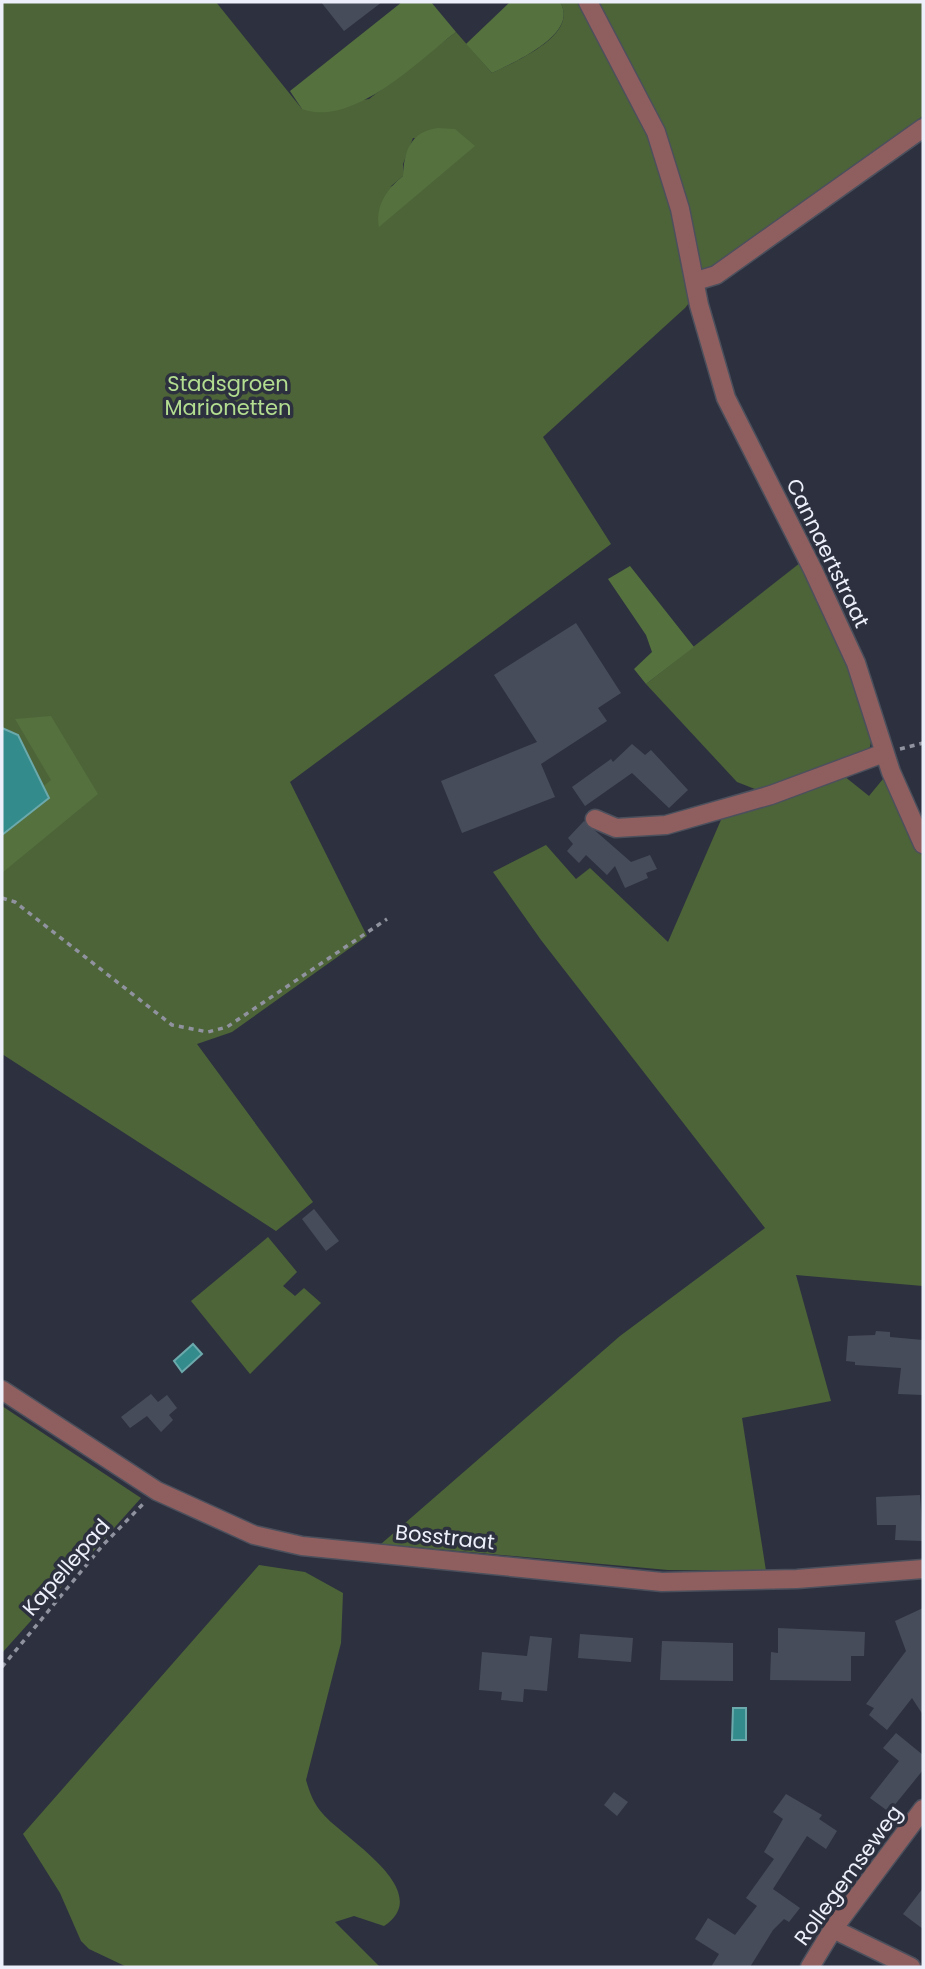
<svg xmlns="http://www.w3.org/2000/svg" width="925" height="1969" viewBox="0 0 925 1969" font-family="Poppins,sans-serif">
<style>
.green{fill:#4d6438;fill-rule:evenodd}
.forest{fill:#55713e}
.water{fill:#338b8b;stroke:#6ba9ac;stroke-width:2}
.building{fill:#474c5b}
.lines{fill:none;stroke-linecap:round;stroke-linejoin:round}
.minor-casing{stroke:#4c505d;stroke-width:21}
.path{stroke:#90939f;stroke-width:3.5;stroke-dasharray:5 5;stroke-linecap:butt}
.minor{stroke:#8f5f5f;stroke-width:18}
.labels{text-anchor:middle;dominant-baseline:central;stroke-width:7;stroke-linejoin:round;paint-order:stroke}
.park-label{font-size:21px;fill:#b3dd90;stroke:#2d313f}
.street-label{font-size:21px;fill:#edf0fa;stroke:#2d313f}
</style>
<rect width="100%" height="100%" fill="#2d313f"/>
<g class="green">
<path d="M2 2H216L302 109 369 99 456 32 492 73C514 62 580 35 560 2H923V116L744 243 723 261 685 308 543 437 611 544 290 782 367 936 232 1032 197 1044 313 1202 276 1231 2 1054ZM413 138 474 146 390 187 403 176V164Z"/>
<path d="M800 563 839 641 872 735 870 747 860 754 760 791 737 782 646 684Z"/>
<path d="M844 776 869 796 883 779 923 857V1286L796 1275 831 1401 742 1418 766 1571 668 1570 381 1544 620 1336 765 1228 541 940 493 872 546 845 576 879 590 868 668 942 724 813Z"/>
<path d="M268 1237 297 1272 283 1286 295 1296 304 1288 321 1303 250 1374 191 1301Z"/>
<path d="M2 1406 141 1498 2 1653Z"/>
<path d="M259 1565 305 1572 343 1593 341 1643 306 1780C310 1794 314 1804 323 1814 342 1837 437 1891 384 1926L354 1916 335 1922 380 1967H127L89 1949 81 1941 60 1893 23 1834Z"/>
</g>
<g class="forest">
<path d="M402 2H431L456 32C418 61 353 128 302 109L290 91Z"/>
<path d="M510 2H560C580 34 514 62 492 73L466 44Z"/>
<path d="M438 128 455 129 475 146 379 227C375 206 387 189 403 176 404 151 411 131 438 128Z"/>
<path d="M630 566 694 647 646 684 634 669 652 652 646 635 608 579Z"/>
<path d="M51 716 98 794 2 873V820L51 780 15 719Z"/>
</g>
<g class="water">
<path d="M2 728 18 735 49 798 2 835Z"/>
<path d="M193 1344 202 1354 182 1372 174 1361Z"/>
<path d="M733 1708H746V1740H732Z"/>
</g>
<g class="building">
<path d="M321 2H382L344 31Z"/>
<path d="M576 623 621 693 598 708 607 721 541 764 555 797 462 833 441 781 537 742 494 675Z"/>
<path d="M632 744 645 755 651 750 688 790 669 808 632 773 585 806 572 787 611 759 613 762Z"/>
<path d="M584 821 631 862 650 855 657 869 646 873 648 878 625 888 615 866 607 875 586 855 579 863 567 851 573 844 568 838Z"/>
<path d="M314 1209 339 1241 326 1251 302 1219Z"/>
<path d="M876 1331 890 1332V1337L923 1340V1395L898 1394 901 1368 855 1365V1362L846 1361 848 1336 875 1335Z"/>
<path d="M151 1394 158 1402 167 1395 177 1408 169 1415 173 1420 161 1432 147 1416 130 1428 121 1417Z"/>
<path d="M920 1495 923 1541 895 1540 896 1525H877L876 1497Z"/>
<path d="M923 1608V1715L912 1698 887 1730 869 1715 874 1708 866 1704 906 1651 895 1621Z"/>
<path d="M778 1628 865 1632 864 1656H851V1681L770 1680 771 1652 778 1653Z"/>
<path d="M580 1634 633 1638 631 1662 578 1658Z"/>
<path d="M530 1636 552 1638 547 1691 524 1689 523 1702 501 1700 502 1692 479 1690 482 1652 527 1656Z"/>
<path d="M662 1641 733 1643V1681L660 1680Z"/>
<path d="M896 1733 923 1755V1770L889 1812 870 1798 899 1761 883 1748Z"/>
<path d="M614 1792 628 1802 617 1816 604 1805Z"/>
<path d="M786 1794 822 1815 819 1819 837 1831 826 1849 807 1836 773 1889 800 1908 789 1922 784 1919 773 1930 750 1967H711L719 1954 695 1939 708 1918 735 1935 757 1906 746 1898 774 1859 764 1852 783 1819 773 1812Z"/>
<path d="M923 1888V1929L903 1914Z"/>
</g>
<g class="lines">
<defs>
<g id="minor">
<path d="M588 2 656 132 680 209 699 305 726 398 813 570 856 663 891 772 923 844"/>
<path d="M696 281 716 275 923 128"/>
<path d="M595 819 616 828 666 825 771 795 884 753"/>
<path d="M2 1390 157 1491 254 1535 302 1546 662 1582 797 1579 923 1569"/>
<path d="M833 1929 911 1967"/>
<path d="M810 1967 833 1929 923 1809"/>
</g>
</defs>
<use href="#minor" class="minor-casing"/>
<g class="path">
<path d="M900 749 923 743"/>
<path d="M2 898 15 902 172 1025 208 1032 227 1027 387 919"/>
<path d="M2 1667 103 1545 145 1502"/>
</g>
<use href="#minor" class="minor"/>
</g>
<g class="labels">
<g class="park-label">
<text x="228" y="383">Stadsgroen<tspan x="228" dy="24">Marionetten</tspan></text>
</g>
<g class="street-label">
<text transform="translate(828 553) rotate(64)">Cannaertstraat</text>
<text transform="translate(445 1537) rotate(6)">Bosstraat</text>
<text transform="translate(66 1567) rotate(-49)">Kapellepad</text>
<text transform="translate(848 1875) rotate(-54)">Rollegemseweg</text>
</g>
</g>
<rect width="925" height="1969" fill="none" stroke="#edf0fa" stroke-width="7"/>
</svg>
